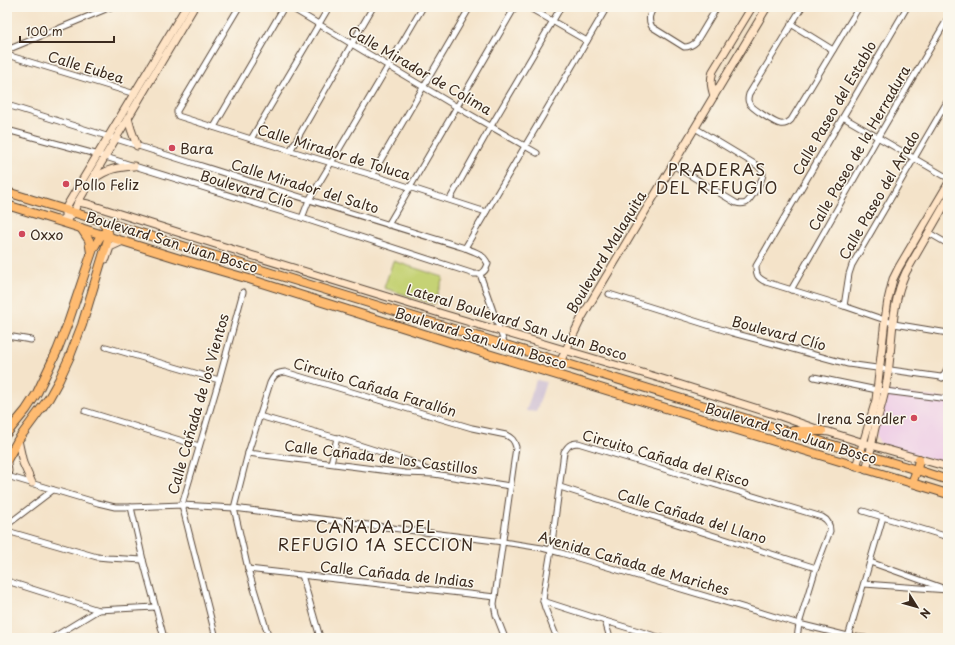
<svg xmlns="http://www.w3.org/2000/svg" width="955" height="645" viewBox="0 0 955 645" font-family="'Playpen Sans',sans-serif">
<style>
.built{fill:#efd0e6}
.industrial{fill:#cdbed2}
.green{fill:#c5d274;stroke:#807e49}
.lines{fill:none;stroke-linecap:round;stroke-linejoin:round}
.street-casing{stroke:#574638;stroke-width:7}
.secondary-casing{stroke:#574638;stroke-width:9}
.primary-casing{stroke:#574638;stroke-width:10}
.street{stroke:#fff;stroke-width:5}
.secondary{stroke:#ffe4c6;stroke-width:7}
.primary{stroke:#febb71;stroke-width:8}
.poi-dot{fill:#d1495b;stroke:#fbf7ec;stroke-width:1.5}
.labels{text-anchor:middle;dominant-baseline:central;stroke-width:3;stroke-linejoin:round;paint-order:stroke}
.street-label{font-size:14px;fill:#3b2a1e;stroke:#fbf7ec}
.poi-label{font-size:14px;fill:#3b2a1e;stroke:#fbf7ec;text-anchor:start}
.quarter-label{font-size:16px;letter-spacing:1px;fill:#3b2a1e;stroke:#fbf7ec}
</style>
<rect width="100%" height="100%" fill="#fbf7ec"/>
<filter id="ink" filterUnits="userSpaceOnUse"><feTurbulence type="fractalNoise" baseFrequency=".025" numOctaves="2"/><feDisplacementMap in="SourceGraphic" scale="8" xChannelSelector="R" yChannelSelector="G"/><feConvolveMatrix kernelMatrix="1 2 1 2 8 2 1 2 1" color-interpolation-filters="sRGB"/></filter>
<filter id="wash" filterUnits="userSpaceOnUse"><feTurbulence type="fractalNoise" baseFrequency=".012" numOctaves="4" result="noise"/><feDisplacementMap in="SourceGraphic" scale="16" xChannelSelector="R" yChannelSelector="G"/><feGaussianBlur stdDeviation="0.9" result="paint"/><feColorMatrix in="noise" values="0 0 0 0 0 0 0 0 0 0 0 0 0 0 0 0 0 1.4 0 .05"/><feComposite in="paint" operator="in"/></filter>
<g filter="url(#wash)">
<rect width="100%" height="100%" fill="#f4e3c9"/>
<path class="built" d="M886 391 948 399V465L882 445 876 437Z"/>
<path class="industrial" d="M536 380 546 382 536 412 526 411Z"/>
<path class="green" d="M393 261 443 277 434 304 384 288Z"/>
</g>
<g filter="url(#ink)">
<g class="lines">
<defs>
<g id="street">
<path d="M7 7H8"/>
<path d="M239 7 177 111V113L178 116 251 139 372 175 486 212"/>
<path d="M290 7 457 107 537 153"/>
<path d="M528 7 587 41"/>
<path d="M654 7C650 14 647 19 652 27L684 47C689 47 692 46 696 42L717 7"/>
<path d="M802 7 749 94C748 97 747 100 749 103 751 108 775 123 780 124 785 125 788 123 791 120L859 7"/>
<path d="M907 7 756 266C756 276 758 278 766 282L844 306 885 320 894 324 948 333"/>
<path d="M791 24 833 50"/>
<path d="M7 50 111 7"/>
<path d="M7 55 135 94"/>
<path d="M7 105C160 152 312 202 465 248 475 252 483 253 488 264 486 269 485 272 480 274"/>
<path d="M843 117 948 178"/>
<path d="M214 127 284 7"/>
<path d="M7 130 99 155 302 218 474 274H480"/>
<path d="M251 139 329 7"/>
<path d="M290 151 373 7"/>
<path d="M673 165 736 203C739 204 743 204 746 203 750 200 763 180 763 174 763 171 760 168 758 166L695 128"/>
<path d="M372 175 470 7"/>
<path d="M450 199 491 126 561 7"/>
<path d="M302 218 309 200 331 163 423 7"/>
<path d="M388 225 515 7"/>
<path d="M929 233 948 244"/>
<path d="M465 248 607 7"/>
<path d="M480 274 505 345"/>
<path d="M791 290 878 137 948 18"/>
<path d="M609 294 733 333 848 364 948 378"/>
<path d="M844 306 849 274 852 265 948 100"/>
<path d="M7 336 31 340"/>
<path d="M106 347 219 380"/>
<path d="M814 377 877 390 948 399"/>
<path d="M942 378 948 367"/>
<path d="M85 411 199 446"/>
<path d="M259 416 337 438 409 461 431 472"/>
<path d="M248 453 405 473 434 474 510 486"/>
<path d="M331 463 337 438"/>
<path d="M7 476 98 503 115 507H131L182 505 234 508 503 542 542 548 561 553 799 624 848 636 865 638"/>
<path d="M560 487 816 568"/>
<path d="M131 507 143 560 164 638"/>
<path d="M863 511 948 537"/>
<path d="M7 525 53 490"/>
<path d="M7 531 97 557 108 558 143 560"/>
<path d="M870 562 940 587"/>
<path d="M248 569 495 597"/>
<path d="M302 575 319 634 321 638"/>
<path d="M7 581 98 610 155 607"/>
<path d="M864 584 948 590"/>
<path d="M543 601 605 621 662 638"/>
<path d="M605 621 610 638"/>
<path d="M848 637 883 517"/>
<path d="M52 638 98 610"/>
<path d="M216 638 182 505 219 380 243 292"/>
<path d="M269 638 248 569 234 508 248 453 270 383C274 375 276 373 285 372L472 428 506 435C512 438 514 440 516 447L494 604 496 615 505 638"/>
<path d="M557 638 545 608 543 601 544 592 551 550 564 452C568 446 570 443 578 443L822 517C828 520 830 524 830 531L816 568 799 624 797 638"/>
</g>
<g id="secondary">
<path d="M714 96C711 86 710 81 713 71L752 7"/>
<path d="M128 118 131 129 137 146"/>
<path d="M94 179C106 169 119 167 134 166"/>
<path d="M78 202 88 204 228 248 446 315 656 377 780 416 822 431 829 432 864 443 948 467"/>
<path d="M65 216V210L68 204 186 7"/>
<path d="M57 220C71 221 73 214 78 202L194 7"/>
<path d="M106 259 110 247 123 241"/>
<path d="M560 362 582 317 767 7"/>
<path d="M18 440 23 463 32 483"/>
<path d="M7 463 8 471 7 474"/>
<path d="M856 467 876 400 885 320 888 300 893 279 899 267 948 184"/>
<path d="M866 470C870 456 872 441 875 428 879 412 885 396 887 380 893 345 890 305 906 272L948 199"/>
</g>
<g id="primary">
<path d="M7 192 786 431 917 470 948 480"/>
<path d="M7 205 180 259 249 279 475 350 948 494"/>
<path d="M81 228 89 240 91 253"/>
<path d="M793 431H822"/>
<path d="M7 433 26 410 37 393 57 351 68 323 93 249 100 237 106 231"/>
<path d="M7 460 18 440 49 398 59 380 70 356 82 325 109 236C108 229 105 225 100 220"/>
<path d="M947 467 948 468"/>
<path d="M912 483 917 470 919 459"/>
</g>
</defs>
<use href="#street" class="street-casing"/>
<use href="#secondary" class="secondary-casing"/>
<use href="#primary" class="primary-casing"/>
<use href="#street" class="street"/>
<use href="#secondary" class="secondary"/>
<use href="#primary" class="primary"/>
</g>
</g>
<g class="poi-dot">
<circle cx="172" cy="148" r="4"/>
<circle cx="66" cy="184" r="4"/>
<circle cx="22" cy="234" r="4"/>
<circle cx="914" cy="418" r="4"/>
</g>
<g class="labels">
<g class="street-label">
<text transform="translate(86 67) rotate(17)">Calle Eubea</text>
<text transform="translate(420 70) rotate(30)">Calle Mirador de Colima</text>
<text transform="translate(834 108) rotate(-60)">Calle Paseo del Establo</text>
<text transform="translate(859 148) rotate(-60)">Calle Paseo de la Herradura</text>
<text transform="translate(334 152) rotate(17)">Calle Mirador de Toluca</text>
<text transform="translate(305 186) rotate(17)">Calle Mirador del Salto</text>
<text transform="translate(247 189) rotate(17)">Boulevard Clío</text>
<text transform="translate(879 195) rotate(-60)">Calle Paseo del Arado</text>
<text transform="translate(172 242) rotate(17)">Boulevard San Juan Bosco</text>
<text transform="translate(606 252) rotate(-59)">Boulevard Malaquita</text>
<text transform="translate(517 322) rotate(17)">Lateral Boulevard San Juan Bosco</text>
<text transform="translate(779 333) rotate(15)">Boulevard Clío</text>
<text transform="translate(481 338) rotate(17)">Boulevard San Juan Bosco</text>
<text transform="translate(375 387) rotate(17)">Circuito Cañada Farallón</text>
<text transform="translate(198 404) rotate(-74)">Calle Cañada de los Vientos</text>
<text transform="translate(791 433) rotate(17)">Boulevard San Juan Bosco</text>
<text transform="translate(381 457) rotate(7)">Calle Cañada de los Castillos</text>
<text transform="translate(666 458) rotate(16)">Circuito Cañada del Risco</text>
<text transform="translate(692 516) rotate(17)">Calle Cañada del Llano</text>
<text transform="translate(634 563) rotate(16)">Avenida Cañada de Mariches</text>
<text transform="translate(397 574) rotate(6)">Calle Cañada de Indias</text>
</g>
<g class="poi-label">
<text x="180" y="148">Bara</text>
<text x="74" y="184">Pollo Feliz</text>
<text x="30" y="234">Oxxo</text>
<text x="906" y="418" text-anchor="end">Irena Sendler</text>
</g>
<g class="quarter-label">
<text x="717" y="169">PRADERAS<tspan x="717" dy="18">DEL REFUGIO</tspan></text>
<text x="376" y="526">CAÑADA DEL<tspan x="376" dy="18">REFUGIO 1A SECCION</tspan></text>
</g>
</g>
<rect width="955" height="645" fill="none" stroke="#fbf7ec" stroke-width="24"/>
<g transform="translate(917 607) rotate(127)" stroke="#fbf7ec" stroke-width="3" paint-order="stroke">
<path d="M0-3L7 15L0 10L-7 15Z" fill="#3b2a1e"/>
<text y="-6" font-size="11" font-weight="bold" text-anchor="middle" fill="#3b2a1e">N</text>
</g>
<path d="M20 36v6h94v-6" fill="none" stroke="#3b2a1e" stroke-width="2"/>
<text x="26" y="36" font-size="12" fill="#3b2a1e" stroke="#fbf7ec" stroke-width="3" paint-order="stroke">100 m</text>
</svg>
